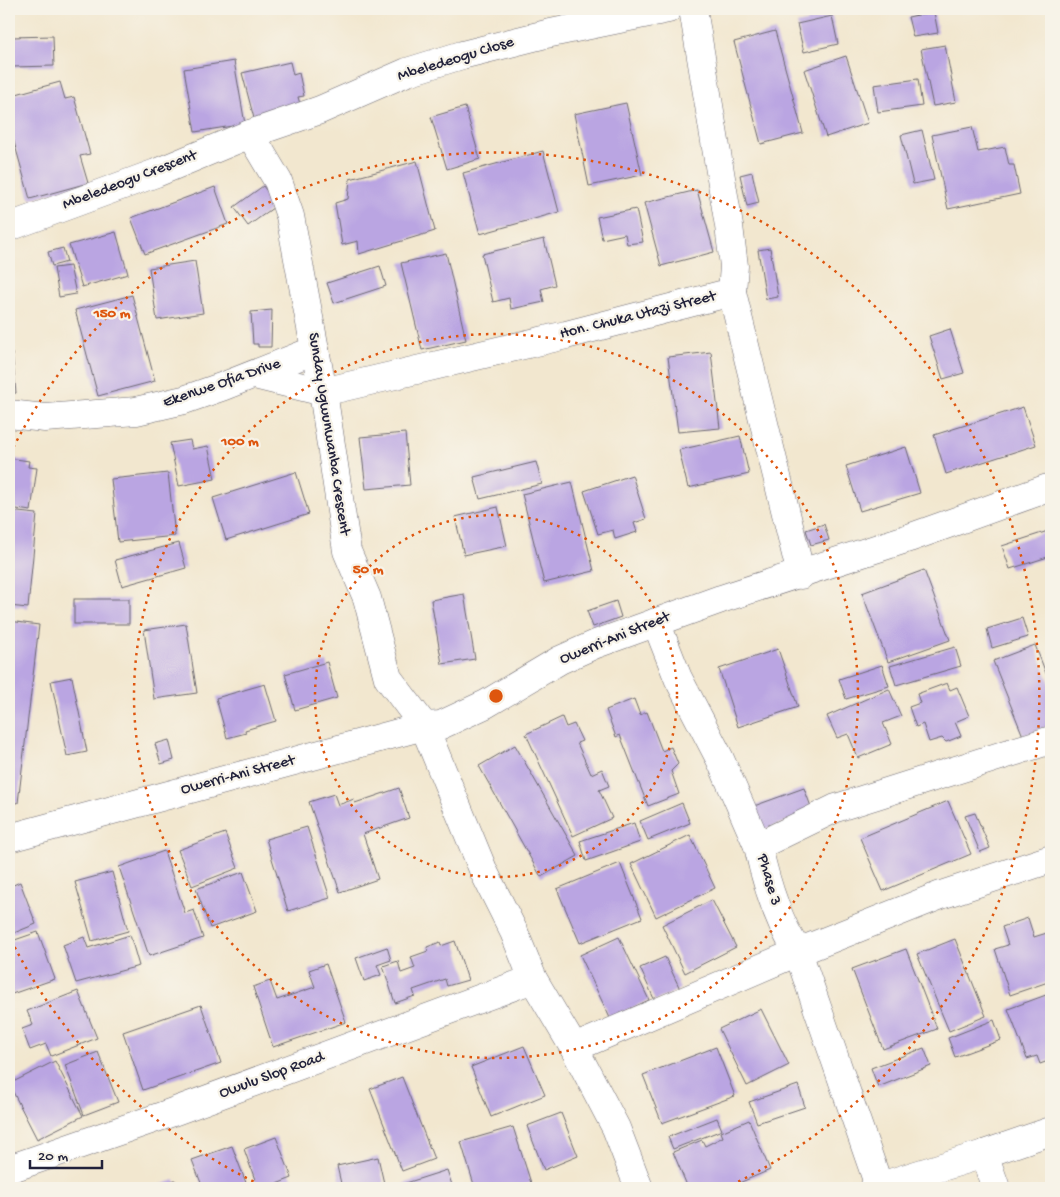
<svg xmlns="http://www.w3.org/2000/svg" width="1060" height="1197" viewBox="0 0 1060 1197" font-family="'Gochi Hand',sans-serif">
<style>
.building{fill:#baa5e2}
.lines{fill:none;stroke-linecap:round;stroke-linejoin:round}
.minor-casing{stroke:#6b676f;stroke-width:29}
.minor{stroke:#fff;stroke-width:28}
.ring{fill:none;stroke:#de560e;stroke-width:2.5;stroke-dasharray:2.5 5}
.labels{text-anchor:middle;dominant-baseline:central;stroke-width:4.5;stroke-linejoin:round;paint-order:stroke}
.street-label{font-size:16px;fill:#22223b;stroke:#f7f3e8}
.centre{fill:#de560e;stroke:#f7f3e8;stroke-width:2.5}
.ring-label{font-size:15px;text-anchor:middle;font-weight:bold;fill:#de560e;stroke:#f7f3e8;stroke-width:4.5;stroke-linejoin:round;paint-order:stroke}
</style>
<rect width="100%" height="100%" fill="#f7f3e8"/>
<filter id="ink" filterUnits="userSpaceOnUse"><feTurbulence type="fractalNoise" baseFrequency=".02" numOctaves="2"/><feDisplacementMap in="SourceGraphic" scale="10" xChannelSelector="R" yChannelSelector="G"/><feConvolveMatrix kernelMatrix="1 2 1 2 8 2 1 2 1" color-interpolation-filters="sRGB"/></filter>
<filter id="wash" filterUnits="userSpaceOnUse"><feTurbulence type="fractalNoise" baseFrequency=".0096" numOctaves="4" result="noise"/><feDisplacementMap in="SourceGraphic" scale="20" xChannelSelector="R" yChannelSelector="G"/><feGaussianBlur stdDeviation="1.12" result="paint"/><feColorMatrix in="noise" values="0 0 0 0 0 0 0 0 0 0 0 0 0 0 0 0 0 1.4 0 .05"/><feComposite in="paint" operator="in"/></filter>
<g filter="url(#wash)">
<rect width="100%" height="100%" fill="#f2e7cf"/>
<g id="blocks">
<g class="building">
<path d="M934 12 938 33 913 37 908 17Z"/>
<path d="M832 16 838 44 804 52 797 24Z"/>
<path d="M775 31 803 133 761 144 734 42Z"/>
<path d="M53 36 54 66 12 67V37Z"/>
<path d="M945 45 956 102 933 106 921 49Z"/>
<path d="M846 56 868 123 826 137 804 70Z"/>
<path d="M234 61 245 124 195 132 184 69Z"/>
<path d="M290 62 293 75 299 73 304 96 298 97 302 111 255 122 242 73Z"/>
<path d="M918 79 922 106 878 112 874 85Z"/>
<path d="M60 82 65 99 74 97 90 154 80 156 88 183 30 199 9 124V96Z"/>
<path d="M626 103 642 175 589 186 574 114Z"/>
<path d="M465 107 480 159 447 169 431 117Z"/>
<path d="M972 127 978 152 1005 147 1009 165H1014L1020 194 948 209 932 135Z"/>
<path d="M922 130 934 180 913 184 901 135Z"/>
<path d="M543 151 559 212 480 234 463 173Z"/>
<path d="M417 161 435 231 359 254 358 241 342 245 335 203 348 199 350 179Z"/>
<path d="M752 172 759 203 747 206 740 175Z"/>
<path d="M263 186 277 205 248 226 234 207Z"/>
<path d="M215 187 228 224 145 254 131 218Z"/>
<path d="M697 190 714 252 661 266 644 203Z"/>
<path d="M636 209 643 242 627 244 625 234 602 239 597 217Z"/>
<path d="M116 232 128 274 82 287 69 245Z"/>
<path d="M544 239 555 285 541 289 544 302 511 309 509 298 493 302 482 254Z"/>
<path d="M63 248 67 262 52 266 48 252Z"/>
<path d="M770 248 778 297 766 299 758 250Z"/>
<path d="M446 253 466 340 422 350 401 263Z"/>
<path d="M195 261 203 313 157 320 149 268Z"/>
<path d="M70 266 76 294 59 297 54 268Z"/>
<path d="M380 266 386 286 334 303 327 283Z"/>
<path d="M132 295 155 381 98 396 75 310Z"/>
<path d="M272 310 271 347H258V344H253L251 312Z"/>
<path d="M950 329 964 373 943 379 929 336Z"/>
<path d="M711 352 720 428 678 432 668 357Z"/>
<path d="M12 353 16 393 9 394V354Z"/>
<path d="M1023 407 1036 445 946 474 934 435Z"/>
<path d="M405 433 410 485 366 489 360 437Z"/>
<path d="M740 436 749 474 688 488 679 450Z"/>
<path d="M190 440 192 449 208 446 215 479 179 486 170 443Z"/>
<path d="M906 447 920 493 860 511 846 466Z"/>
<path d="M9 458 29 461 28 467 37 468 31 511 9 508Z"/>
<path d="M536 462 542 484 480 499 474 477Z"/>
<path d="M296 472 309 514 226 540 213 498Z"/>
<path d="M168 473 175 536 118 542 111 479Z"/>
<path d="M632 475 646 519 634 523 637 532 615 539 613 530 598 534 584 491Z"/>
<path d="M572 482 594 571 544 583 522 494Z"/>
<path d="M498 507 507 546 464 555 455 517Z"/>
<path d="M9 511 37 514 28 608 9 606Z"/>
<path d="M824 524 829 540 811 545 806 530Z"/>
<path d="M1051 530V556L1010 569 1002 546Z"/>
<path d="M179 543 186 568 122 586 115 560Z"/>
<path d="M924 570 950 640 888 662 862 593Z"/>
<path d="M464 594 475 659 442 664 431 600Z"/>
<rect x="74" y="599" width="55" height="25"/>
<path d="M616 601 621 617 593 627 587 611Z"/>
<path d="M1022 618 1028 637 992 648 987 629Z"/>
<path d="M9 621 39 625 18 803 9 802Z"/>
<path d="M186 624 197 693 154 699 144 630Z"/>
<path d="M1035 645 1051 686V725L1023 736 993 661Z"/>
<path d="M955 647 961 666 896 685 890 666Z"/>
<path d="M778 649 798 707 738 727 719 669Z"/>
<path d="M327 662 337 698 295 710 285 674Z"/>
<path d="M882 665 889 686 846 699 839 679Z"/>
<path d="M72 677 87 752 67 756 51 681Z"/>
<path d="M947 683 950 690 957 687 969 716 955 722 961 736 946 742 942 738 929 742 923 724 916 727 909 707 920 703 917 694Z"/>
<path d="M265 684 276 721 245 730 246 733 227 738 216 698Z"/>
<path d="M889 689 901 716 883 723 892 744 858 758 848 734 837 738 827 716Z"/>
<path d="M634 699 640 715 647 712 662 751 671 747 678 764 671 771 679 794 648 806 620 735 616 737 606 710Z"/>
<path d="M562 717 566 727 574 724 582 741 577 743 591 774 602 769 609 786 599 790 612 818 573 836 526 734Z"/>
<path d="M169 740 174 760 161 764 155 744Z"/>
<path d="M515 745 578 856 541 877 479 766Z"/>
<path d="M399 788 409 818 363 834 378 879 340 892 309 802 334 794 338 805 354 799 355 803Z"/>
<path d="M804 788 813 812 762 830 754 806Z"/>
<path d="M948 801 971 854 883 891 860 838Z"/>
<path d="M682 803 690 823 648 840 640 821Z"/>
<path d="M975 813 990 848 980 852 965 816Z"/>
<path d="M634 823 640 842 586 861 580 841Z"/>
<path d="M307 827 330 898 288 911 266 839Z"/>
<path d="M225 833 238 868 192 886 178 850Z"/>
<path d="M690 835 715 888 656 917 631 864Z"/>
<path d="M164 851 185 913 194 910 203 938 149 956 119 867Z"/>
<path d="M620 863 642 918 580 943 557 889Z"/>
<path d="M112 872 128 931 92 941 75 882Z"/>
<path d="M243 872 257 911 210 928 196 889Z"/>
<path d="M20 882 36 924 9 935V887Z"/>
<path d="M712 900 736 947 685 973 662 925Z"/>
<path d="M1028 918 1034 937 1050 932 1051 936V981L1010 995 995 949 1008 945 1002 927Z"/>
<path d="M38 932 55 979 9 995V942Z"/>
<path d="M130 935 139 966 76 983 63 945 84 937 88 948Z"/>
<path d="M619 937 649 1000 610 1018 580 955Z"/>
<path d="M955 939 986 1016 949 1031 917 954Z"/>
<path d="M455 941 468 980 447 986 445 979 413 990 415 996 395 1003 383 966 398 961 401 973 415 968 411 957 428 951 427 947 440 942 441 946Z"/>
<path d="M387 947 391 960 377 965 381 975 364 981 356 958Z"/>
<path d="M906 949 937 1029 883 1049 852 969Z"/>
<path d="M665 957 680 989 655 1001 640 968Z"/>
<path d="M326 964 346 1022 273 1047 253 987 270 981 277 1000 315 987 309 970Z"/>
<path d="M78 991 97 1038 51 1056 46 1044 30 1050 22 1029 33 1025 27 1011Z"/>
<path d="M1046 995 1049 1006 1051 1005V1060L1040 1064 1037 1056 1027 1059 1008 1009Z"/>
<path d="M201 1005 221 1063 143 1090 123 1032Z"/>
<path d="M761 1009 789 1065 747 1086 719 1029Z"/>
<path d="M994 1020 1001 1040 955 1057 948 1038Z"/>
<path d="M524 1046 545 1095 491 1117 471 1067Z"/>
<path d="M716 1047 735 1096 662 1123 643 1075Z"/>
<path d="M924 1048 931 1066 878 1087 871 1068Z"/>
<path d="M98 1052 118 1102 84 1115 65 1065Z"/>
<path d="M55 1061 83 1116 37 1139 9 1084Z"/>
<path d="M402 1077 434 1159 402 1171 370 1089Z"/>
<path d="M798 1085 805 1107 757 1123 749 1102Z"/>
<path d="M561 1113 578 1156 544 1170 527 1126Z"/>
<path d="M717 1118 722 1130 673 1149 668 1137Z"/>
<path d="M749 1120 770 1170 727 1188H688L673 1152 702 1140 705 1146 723 1137 721 1132Z"/>
<path d="M513 1127 531 1183 513 1188H475L461 1142Z"/>
<path d="M276 1137 292 1178 266 1188H258L244 1149Z"/>
<path d="M232 1146 248 1188H203L192 1160Z"/>
<path d="M378 1157 385 1188H342L337 1166Z"/>
<path d="M447 1170 453 1188H404L403 1184Z"/>
<path d="M175 1180 178 1188H151Z"/>
</g>
</g>
</g>
<g filter="url(#ink)">
<use href="#blocks" fill-opacity="0" stroke="#6b676f" stroke-width="1"/>
<g class="lines">
<defs>
<g id="minor">
<path d="M250 134 278 181 290 216 323 392 347 551 367 598 388 678 424 726 484 872 514 932 533 979 574 1048 616 1128 639 1188"/>
<path d="M9 227 156 173 250 134 320 110 407 72 462 55 546 34 668 9"/>
<path d="M732 292 801 575"/>
<path d="M254 375 323 392 566 335 732 292 734 266 729 226 693 9"/>
<path d="M9 414 45 418 136 411 184 400 224 386 315 350"/>
<path d="M656 622 678 678 720 759 758 846"/>
<path d="M9 838 424 726 441 725 486 704 560 660 596 644 721 599 909 538 1051 487"/>
<path d="M574 1048 798 952 941 895 1051 859"/>
<path d="M984 1154 996 1188"/>
<path d="M9 1169 162 1116 533 979"/>
<path d="M879 1186 798 952C777 920 766 883 758 846L836 808 1051 740"/>
<path d="M874 1188 984 1154 1051 1131"/>
</g>
</defs>
<use href="#minor" class="minor-casing"/>
<use href="#minor" class="minor"/>
</g>
</g>
<g class="ring">
<circle cx="496" cy="696" r="181"/>
<circle cx="496" cy="696" r="362"/>
<path d="M267 1188A543 543 0 0 1 10 938M10 454A543 543 0 1 1 725 1188"/>
</g>
<g class="labels">
<g class="street-label">
<text transform="translate(456 60) rotate(-17)">Mbeledeogu Close</text>
<text transform="translate(130 181) rotate(-21)">Mbeledeogu Crescent</text>
<text transform="translate(638 316) rotate(-14)">Hon. Chuka Utazi Street</text>
<text transform="translate(222 384) rotate(-19)">Ekenwe Ofia Drive</text>
<text transform="translate(328 434) rotate(81)">Sunday Ugwunwanba Crescent</text>
<text transform="translate(615 639) rotate(-22)">Owerri-Ani Street</text>
<text transform="translate(238 776) rotate(-15)">Owerri-Ani Street</text>
<text transform="translate(768 880) rotate(74)">Phase 3</text>
<text transform="translate(272 1076) rotate(-20)">Owulu Slop Road</text>
</g>
</g>
<circle cx="496" cy="696" r="8" class="centre"/>
<g class="ring-label">
<text x="112" y="317">150 m</text>
<text x="240" y="445">100 m</text>
<text x="368" y="573">50 m</text>
</g>
<rect width="1060" height="1197" fill="none" stroke="#f7f3e8" stroke-width="30"/>
<path d="M30 1160v8h72v-8" fill="none" stroke="#22223b" stroke-width="2.5"/>
<text x="38" y="1160" font-size="15" fill="#22223b" stroke="#f7f3e8" stroke-width="4" paint-order="stroke">20 m</text>
</svg>
